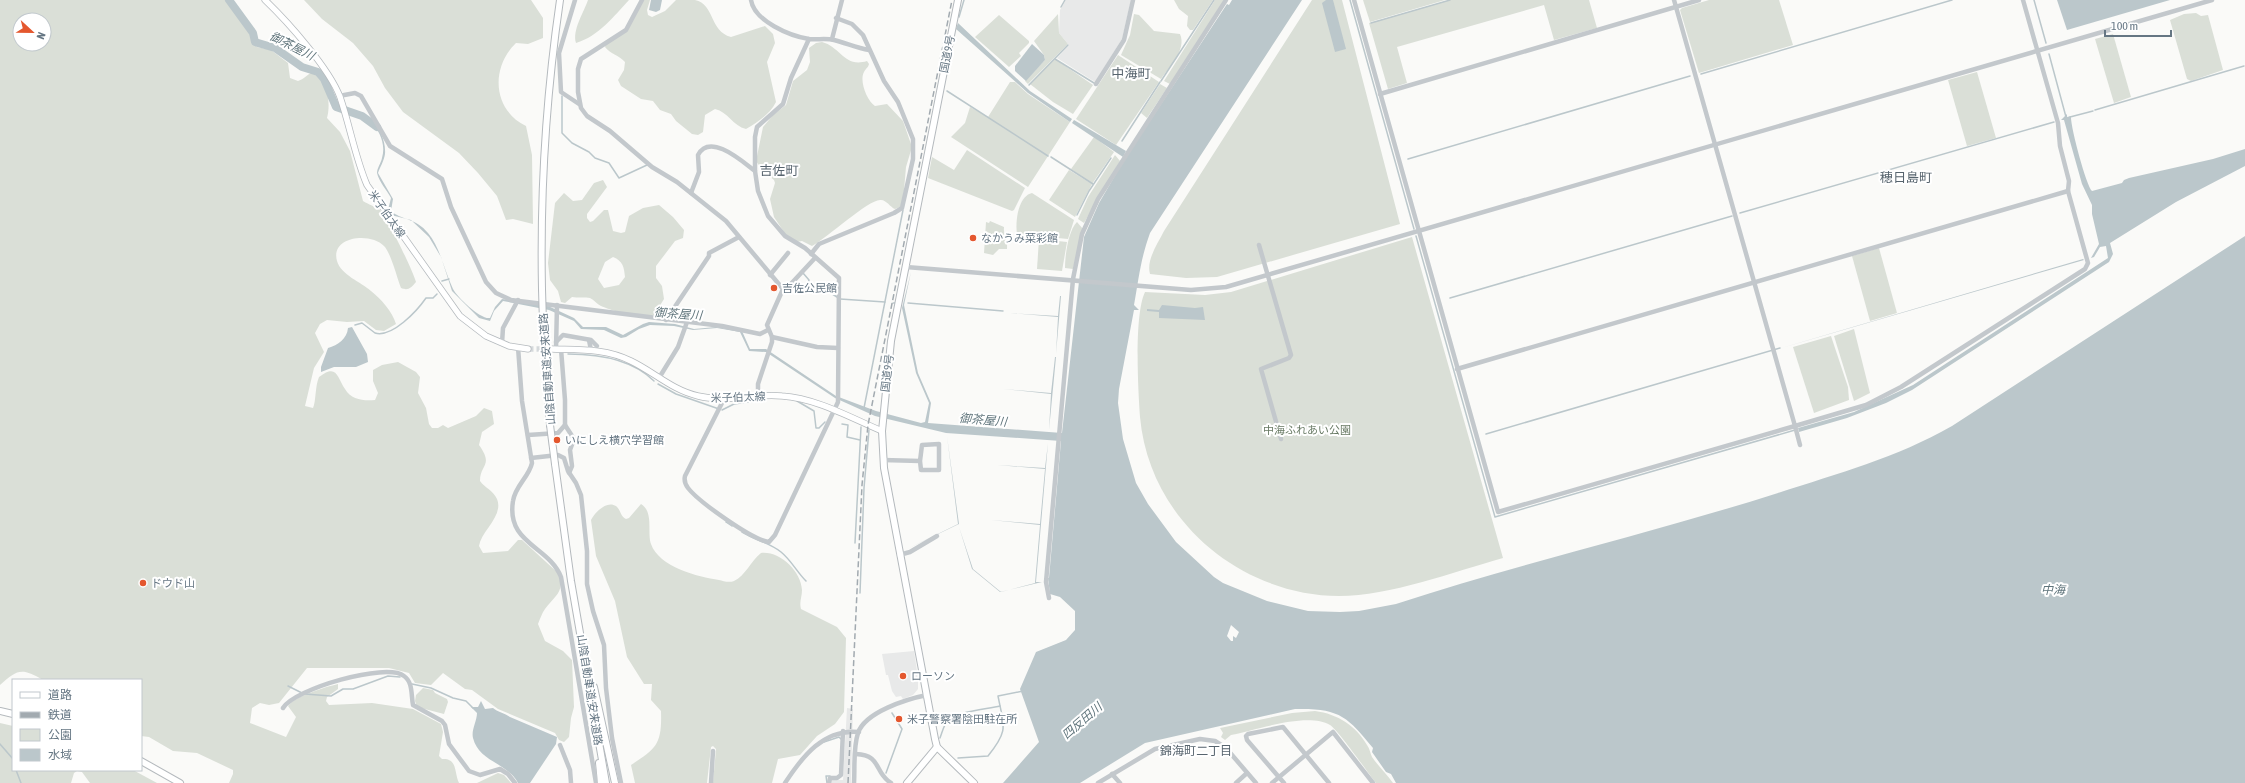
<svg xmlns="http://www.w3.org/2000/svg" width="2245" height="783" viewBox="0 0 2245 783" font-family="'Asap Condensed','Noto Sans JP',sans-serif">
<style>
.built{fill:#e8e9e9}
.green{fill:#dadfd7;fill-rule:evenodd}
.water{fill:#bbc7cb;fill-rule:evenodd}
.lines{fill:none;stroke-linecap:round;stroke-linejoin:round}
.stream{stroke:#bbc7cb;stroke-width:1.5}
.river{stroke:#bbc7cb;stroke-width:8}
.major-tunnel{stroke:#d5d9db;stroke-width:5.5;stroke-dasharray:5.5 3;stroke-linecap:butt}
.major-casing{stroke:#b5babe;stroke-width:7}
.highway-casing{stroke:#b4b9bd;stroke-width:8}
.minor{stroke:#c3c8cc;stroke-width:4.5}
.major{stroke:#fff;stroke-width:5.5}
.highway{stroke:#fff;stroke-width:6}
.rail{stroke:#a2aab0;stroke-width:1.5;stroke-dasharray:6 3;stroke-linecap:butt}
.highway-bridge-casing{stroke:#b4b9bd;stroke-width:8;stroke-linecap:butt}
.highway-bridge{stroke:#fff;stroke-width:6}
.poi-dot{fill:#e4572e;stroke:#fff;stroke-width:1.5}
.labels{text-anchor:middle;dominant-baseline:central;stroke-width:4;stroke-linejoin:round;paint-order:stroke}
.street-label{font-size:11px;fill:#657683;stroke:#fff}
.poi-label{font-size:11px;fill:#657683;stroke:#fff;text-anchor:start}
.park-label{font-size:11px;fill:#687a64;stroke:#fff}
.water-label{font-size:12px;font-style:italic;fill:#60757c;stroke:#fff}
.neighbourhood-label{font-size:12px;fill:#57646e;stroke:#fff}
.quarter-label{font-size:13px;fill:#57646e;stroke:#fff}
</style>
<rect width="100%" height="100%" fill="#fafaf8"/>
<g class="built">
<path d="M1066 0H1131L1122 39 1095 82 1057 58 1069 45 1059 33 1060 10Z"/>
<path d="M914 651 918 677V689L913 695 903 699 901 696 896 697 892 691 888 675H886L882 654Z"/>
<path d="M847 708 853 709 851 783H831V780H843Z"/>
</g>
<g class="green">
<path d="M0 0H225L250 31 252 42 257 47 271 50 288 63 290 78 298 81C305 79 307 74 313 72 328 81 331 103 327 118L340 132 350 151 363 201C368 204 376 207 380 210 387 217 414 273 416 282 411 288 408 291 401 288 397 278 391 253 384 246 371 232 330 236 337 261 341 275 361 282 371 291 381 299 392 311 396 324L384 331 376 330 364 321 347 322 327 320 320 324 315 333 324 352 314 368 305 406 313 408C316 402 315 386 319 377 337 363 337 377 345 389 351 400 364 401 375 400L378 393 373 381V370L382 365 398 362 416 372 420 377 418 393 426 408 429 424 432 428H438L443 425 448 428 476 416 484 408 492 411 494 424 482 432 479 445C494 466 480 464 480 481 485 488 493 490 497 499 504 516 481 531 479 546L483 553 508 551 518 540H522L557 572C566 592 556 594 545 609 542 613 540 619 538 624L545 641 563 651 572 660 574 707 571 718 569 737 564 742 559 740 555 733 498 709 472 690 465 689 443 673 431 685 415 683 409 673 389 668H307L279 703 269 705 260 703 252 708 250 723 286 737 296 717 288 706C296 696 325 687 338 684V689L327 697 326 701 329 705 372 703 413 709 441 724 443 732 439 756 442 759C458 758 454 773 459 783H229L233 774V770L197 753 173 751 149 737 141 736V680H43C21 667 17 670 0 685ZM20 20H44V44H20Z"/>
<path d="M304 0H531L543 18V38L528 44 516 43C490 68 493 110 526 126L532 155 533 224 513 219 506 220 497 196 478 173 459 153 403 112 385 88 373 66 353 43 322 19Z"/>
<path d="M588 0H629C613 17 599 36 576 43 572 30 584 12 588 0Z"/>
<path d="M643 0H650L647 10 648 15 652 17 665 11 676 0C682 0 689 0 695 0 715 4 709 31 731 37L765 26 773 34 775 43 767 62 776 102C770 114 758 122 746 129 733 126 728 112 715 109L705 115 703 132 698 135 692 134 676 121 671 114 660 110 653 101 641 99 621 86 618 80 624 70 625 62C619 55 610 54 605 47L606 43 623 33Z"/>
<path d="M1174 0H1213L1193 30H1190L1187 26 1188 16 1179 9Z"/>
<path d="M1215 0H1224L1170 84 1164 81Z"/>
<path d="M1312 0H1342L1400 224 1217 277 1186 278 1150 274C1146 260 1158 243 1164 231Z"/>
<path d="M1363 0H1445L1370 22Z"/>
<path d="M1450 0H1589L1597 28 1554 40 1544 5 1397 47 1407 83 1388 89 1369 23Z"/>
<path d="M1709 0H1779L1793 45 1699 73 1680 10 1682 8Z"/>
<path d="M2196 13 2201 16 2208 15 2223 70 2191 81 2187 79 2170 20 2184 14Z"/>
<path d="M1058 14 1059 33 1068 44 1028 84 1025 81 1045 60 1044 55 1034 41Z"/>
<path d="M1134 14 1139 15 1154 31 1180 34C1187 50 1169 67 1161 79L1121 55 1130 35Z"/>
<path d="M999 15 1029 41V43L1019 53 1021 56 1009 67 975 37Z"/>
<path d="M2113 34 2131 97 2114 103 2095 39Z"/>
<path d="M822 42C841 47 844 68 867 61L869 64C868 68 866 68 864 72 859 81 867 101 875 106L887 104 903 121 912 147 906 167 903 202 900 207 895 209C890 207 886 199 880 200 868 200 827 238 812 246L802 241 797 242 786 235 774 217 770 199 775 183 774 180 763 171 756 161 763 127 773 115 786 105 793 81 807 70 810 62 809 48 816 43Z"/>
<path d="M1118 55 1159 82 1116 145 1076 119Z"/>
<path d="M1055 59 1093 85 1073 114 1053 102 1030 84Z"/>
<path d="M1977 72 1996 138 1967 146 1948 80Z"/>
<path d="M1010 82H1015L1028 94 1070 122 1028 187 951 137 965 123 970 107 988 117Z"/>
<path d="M1160 84 1167 88 1147 118 1141 113Z"/>
<path d="M1094 137 1114 152 1092 184 1071 169Z"/>
<path d="M967 150 1025 188 1014 210 1012 211 928 178 932 157 954 170Z"/>
<path d="M1115 155 1120 161 1084 223 1078 219 1088 197Z"/>
<path d="M1069 170 1092 184 1075 217 1049 200Z"/>
<path d="M603 180 607 187 587 214V218L590 222 593 221 604 210H608L613 231 621 233 625 232 629 216 643 208 659 205 673 217 684 230 683 238 675 241 656 266V278L662 286 664 299 654 315C642 319 612 311 601 306 597 304 594 300 590 298 586 297 577 298 572 297L565 303 561 302 558 291 550 280 548 263 555 203 564 193 573 201 582 200 594 183ZM613 257C623 261 624 267 625 277L619 285 604 288 598 279 605 262Z"/>
<path d="M1032 193 1074 220 1068 239 1017 234C1015 222 1018 196 1032 193Z"/>
<path d="M990 221 1004 227C1003 235 1008 240 1007 249H999L993 255 984 253 986 222 989 223Z"/>
<path d="M1077 222 1083 229 1073 269 1065 268C1065 256 1068 231 1077 222Z"/>
<path d="M1412 237 1503 558C1453 572 1390 596 1339 596 1238 595 1149 518 1140 417 1138 389 1134 315 1145 292L1205 295 1231 292Z"/>
<path d="M1039 239 1067 242 1062 271 1037 269Z"/>
<path d="M1879 248 1897 313 1870 321 1852 256Z"/>
<path d="M1854 329 1870 393 1854 401 1834 336Z"/>
<path d="M1831 336 1848 387 1849 400 1814 413 1793 347Z"/>
<path d="M641 504C654 512 647 532 651 544 659 567 698 577 719 580 723 581 729 583 734 581 745 576 751 561 761 553 780 551 801 571 802 590 802 597 799 602 801 609L837 627 846 638 844 712 835 724 817 736 800 755 778 759 772 783H713L716 749 713 746 711 747 707 783H635L631 765C657 748 662 744 661 711L651 700 652 684H644L627 657 615 601 596 556 591 520C595 512 607 500 616 506 621 510 620 516 626 519L629 518Z"/>
<path d="M423 688 433 690 435 693 447 699 448 702 444 714 417 707 415 701 416 695Z"/>
<path d="M1315 711C1338 714 1356 726 1367 745 1370 749 1370 753 1372 757 1378 766 1387 774 1393 783H1376C1368 773 1338 730 1330 725 1307 712 1256 730 1231 735L1225 740 1221 737 1223 733 1220 728 1292 713Z"/>
<path d="M0 723 13 726V770H133L157 783H90L82 772 77 771 74 773 71 783H0Z"/>
<path d="M498 773 504 775 511 783H477Z"/>
</g>
<g class="water">
<path d="M651 0H662L660 10 656 12 649 10Z"/>
<path d="M1232 0H1302L1150 233C1140 261 1139 278 1134 305L1139 310H1134L1119 389 1118 403 1123 439 1136 483 1148 504 1176 542 1214 577 1223 583 1267 601 1308 611 1340 612 1359 611 1396 604C1522 563 1652 533 1778 493 1839 473 1896 458 1952 426L2245 236V783H1396L1391 774 1386 772 1372 752 1373 748C1347 716 1339 708 1295 709L1145 743 1080 783H1003L1039 742 1020 689 1036 652 1066 640 1075 630V611L1060 597 1050 594 1048 578H1049L1061 441 946 433 875 416 835 398 766 352 749 351 740 332 717 328 693 330 674 326 650 325 639 329 626 337 621 338 604 330 581 329 574 321 549 310 503 301 494 311 490 321 479 318 452 291 441 257 429 237 411 220 391 215 388 210 391 198C387 190 379 182 377 173 377 168 381 163 382 158 386 144 380 131 370 121L371 119C380 129 386 141 385 154 384 161 380 167 378 173L393 199 391 211C401 220 416 218 428 233 441 249 444 270 453 289 457 297 481 320 490 318L495 307 502 299 546 305 574 318 583 327H606L623 335 643 324 649 322 675 324 694 329 716 327 742 331 750 349H766L836 396 876 411 921 423 925 422 929 403 916 373 902 308 911 272 904 305 918 373 931 403 928 423 1062 433 1084 237 1099 203 1123 162 1227 4 1229 5ZM1231 625 1239 632 1236 638 1233 636V641H1231L1227 636Z"/>
<path d="M1326 0H1333L1346 49 1335 52 1322 3Z"/>
<path d="M2057 0H2170L2067 30Z"/>
<path d="M958 23 1030 91 1072 119 1070 122 1028 93 956 29Z"/>
<path d="M1032 44 1044 55 1045 60 1026 81 1015 71V66Z"/>
<path d="M2067 114V117L2071 116C2070 125 2086 185 2092 191L2122 183 2124 180 2129 178 2213 159 2245 149V166L2176 202 2110 243 2113 254 2109 262 1912 390 1886 403 1847 418 1799 432 1798 428 1854 412 1913 385 2108 258 2106 246 2100 247 2094 257 2091 258 2099 244 2092 214V205L2082 184 2064 120H2061Z"/>
<path d="M1074 120 1126 151 1123 157 1072 123Z"/>
<path d="M2083 259 2084 260 1778 349Z"/>
<path d="M1060 296H1061L1056 354 1058 317 1010 313 1058 316Z"/>
<path d="M1162 305 1195 308 1203 307 1205 320 1159 318V312L1147 311V309L1159 310Z"/>
<path d="M352 327 367 354 368 362 356 367H334L321 372V367L328 348C338 345 347 339 348 328Z"/>
<path d="M1055 357H1056L1049 430 1051 394 1003 389 1051 393Z"/>
<path d="M947 436 959 524 907 549 958 524Z"/>
<path d="M1048 443 1036 582H1042L1000 592 972 569 959 527 973 569 1001 592 1035 583 1040 525 991 520 1040 524 1045 469 997 465 1045 468Z"/>
<path d="M481 701 485 709 493 708C497 712 505 713 510 717L557 737 556 744 530 783H518C508 763 479 762 473 738 471 730 477 721 477 713L471 707H478Z"/>
</g>
<g class="lines">
<g class="stream">
<path d="M1350 0 1414 229"/>
<path d="M2034 0 2046 43"/>
<path d="M1061 7 1065 0"/>
<path d="M959 17 964 0"/>
<path d="M1371 23 1450 0"/>
<path d="M2049 54 2066 117"/>
<path d="M1055 59 1094 83"/>
<path d="M1701 74 1952 0"/>
<path d="M1161 81 1214 0"/>
<path d="M1029 85 1068 45"/>
<path d="M947 91 1048 156"/>
<path d="M562 96V133L572 143 589 152 595 158 609 163 619 178 647 165"/>
<path d="M2095 110 2244 66"/>
<path d="M2070 117 2093 111"/>
<path d="M1122 141 1160 82"/>
<path d="M1051 157 1093 184"/>
<path d="M1408 159 1690 76"/>
<path d="M1740 213 2054 122"/>
<path d="M1077 215 1089 191 1111 158"/>
<path d="M1416 236 1495 517 1795 430"/>
<path d="M803 273 809 280 808 284 816 288 820 286 837 297"/>
<path d="M442 281 449 279"/>
<path d="M1450 298 1732 216"/>
<path d="M840 299 885 302"/>
<path d="M893 303H895"/>
<path d="M908 303 1003 311"/>
<path d="M355 325 362 323 375 333C392 338 417 311 426 298H433L437 294"/>
<path d="M568 354C598 354 632 359 654 381"/>
<path d="M658 384 676 394 719 409"/>
<path d="M797 401 814 411 816 428H819L825 422"/>
<path d="M864 408 903 210"/>
<path d="M722 410 734 404 762 400"/>
<path d="M842 424 848 425 847 437 860 440"/>
<path d="M1486 434 1780 348"/>
<path d="M726 522 732 526"/>
<path d="M742 532C755 540 770 543 781 552 791 560 797 572 806 581"/>
<path d="M855 543 861 427"/>
<path d="M860 593 864 488 869 430"/>
<path d="M412 684 431 688 453 698 466 701 473 708"/>
<path d="M288 686 302 693"/>
<path d="M305 694 331 696 343 689H353L388 676 400 677"/>
<path d="M940 738C942 733 944 724 948 720 955 712 988 709 1000 706"/>
<path d="M824 742 839 737 841 739"/>
<path d="M0 744 13 759"/>
<path d="M958 758 988 756C1009 730 1004 727 998 696L1023 691"/>
<path d="M16 770 21 783"/>
<path d="M886 773 902 729 892 713"/>
<path d="M827 783 826 776H830"/>
</g>
<path class="river" d="M229 0 253 33 255 42 275 48 302 67 318 72 324 79 336 107 362 116 377 127"/>
<path class="major-tunnel" d="M528 349H548"/>
<defs>
<g id="major">
<path d="M265 0C288 22 329 68 340 97 350 126 355 157 367 185L460 316 486 336 509 346 528 349"/>
<path d="M551 349C578 350 605 348 631 361 654 372 672 390 698 396 726 403 754 393 782 396 816 398 851 418 882 431"/>
</g>
<g id="highway">
<path d="M958 0 891 341 882 431 884 468 935 739 937 747 974 783"/>
<path d="M542 289C540 192 546 96 560 0"/>
<path d="M543 323 550 425"/>
<path d="M555 464 571 581 606 783"/>
<path d="M594 687 615 783"/>
<path d="M0 711 13 714"/>
<path d="M141 761 180 783"/>
<path d="M599 763 601 783"/>
<path d="M907 783 937 747"/>
</g>
</defs>
<use href="#major" class="major-casing"/>
<use href="#highway" class="highway-casing"/>
<g class="minor">
<path d="M575 0 559 53 561 92 579 104"/>
<path d="M642 0 626 30 581 59 578 69V92L581 108 587 116 610 131 652 167 677 182 726 221 783 289 767 325 772 337 817 347 838 348"/>
<path d="M751 0C754 21 790 36 809 39 817 40 826 38 834 40 846 43 857 48 869 50"/>
<path d="M1354 0 1498 512 1795 426 1800 445"/>
<path d="M1674 0 1795 426 1866 405 1901 387 2085 269 2088 263 2068 191 2069 181 2060 146 2058 123 2023 0"/>
<path d="M832 39 842 0"/>
<path d="M1096 84 1124 40 1133 0"/>
<path d="M1380 94 1699 0"/>
<path d="M339 96 355 93 361 96 390 146 442 179 451 207 486 282 496 293 511 300 722 326 760 334 768 330"/>
<path d="M691 193 699 172 698 155C710 132 743 162 755 171"/>
<path d="M1259 245 1291 355 1289 358 1261 369 1281 439"/>
<path d="M811 254 819 244 894 213 902 208 913 159V139L898 102 884 81 863 35 852 24 836 18"/>
<path d="M906 267 1191 290 1226 287 2212 0"/>
<path d="M770 275 788 253"/>
<path d="M783 289 789 286 815 258"/>
<path d="M666 320 709 256V253L739 237"/>
<path d="M589 340 591 350"/>
<path d="M556 342 563 335 591 340 597 346"/>
<path d="M502 343 503 328 518 300"/>
<path d="M518 347 522 401 532 463C529 477 515 486 513 501 506 544 549 546 561 577L596 783"/>
<path d="M556 349 557 305"/>
<path d="M1457 369 2068 191"/>
<path d="M659 378 678 347 687 322"/>
<path d="M758 396V384L772 342V337"/>
<path d="M724 399 685 476C684 480 685 484 688 488 698 501 752 540 769 542L775 535 838 402 839 278 805 248 785 236 768 216 758 191 755 171V137L757 127 783 104 791 78 809 39"/>
<path d="M565 425 574 439 570 450 572 466 569 473"/>
<path d="M528 435 558 433 565 425V400L561 349"/>
<path d="M531 458 558 455 564 458 568 471 576 483 581 495 587 551V584L593 611 604 645 606 688 612 738 621 783"/>
<path d="M883 460 920 461 922 445 939 444V470H921L920 461"/>
<path d="M899 555 910 552 937 536"/>
<path d="M1049 598 1046 582 1073 279 1082 234 1098 199 1226 0"/>
<path d="M283 708C294 689 386 662 404 676 413 682 411 695 413 705L442 721 445 725 449 744 469 771 480 775 500 769 508 774 515 783"/>
<path d="M560 745 570 770 571 783"/>
<path d="M856 754C882 755 874 773 891 783"/>
<path d="M1112 774 1120 783"/>
<path d="M711 783 713 751"/>
<path d="M785 783C802 757 824 728 859 732"/>
<path d="M829 783 830 778H837L841 775 843 731"/>
<path d="M854 783C855 767 853 748 858 733 865 712 907 699 927 695"/>
<path d="M1098 783 1155 749 1200 739 1215 741 1226 748 1256 783"/>
<path d="M1236 783 1247 773"/>
<path d="M1272 783 1333 732 1373 783"/>
<path d="M1284 783 1247 740 1246 736 1248 734 1283 727 1329 783"/>
</g>
<use href="#major" class="major"/>
<use href="#highway" class="highway"/>
<path class="rail" d="M848 783 862 485 868 425 952 0"/>
<defs>
<g id="highway-bridge">
<path d="M542 289 543 323"/>
<path d="M550 425 555 464"/>
</g>
</defs>
<use href="#highway-bridge" class="highway-bridge-casing"/>
<use href="#highway-bridge" class="highway-bridge"/>
</g>
<g class="poi-dot">
<circle cx="973" cy="238" r="4"/>
<circle cx="774" cy="288" r="4"/>
<circle cx="557" cy="440" r="4"/>
<circle cx="143" cy="583" r="4"/>
<circle cx="903" cy="676" r="4"/>
<circle cx="899" cy="719" r="4"/>
</g>
<g class="labels">
<g class="street-label">
<text transform="translate(947 54) rotate(-79)">国道9号</text>
<text transform="translate(387 214) rotate(55)">米子伯太線</text>
<text transform="translate(547 369) rotate(-94)">山陰自動車道;安来道路</text>
<text transform="translate(887 373) rotate(-83)">国道9号</text>
<text transform="translate(738 397) rotate(-2)">米子伯太線</text>
<text transform="translate(590 690) rotate(81)">山陰自動車道;安来道路</text>
</g>
<g class="poi-label">
<text x="981" y="238">なかうみ菜彩館</text>
<text x="782" y="288">吉佐公民館</text>
<text x="565" y="440">いにしえ横穴学習館</text>
<text x="151" y="583">ドウド山</text>
<text x="911" y="676">ローソン</text>
<text x="907" y="719">米子警察署陰田駐在所</text>
</g>
<g class="park-label">
<text x="1307" y="430">中海ふれあい公園</text>
</g>
<g class="water-label">
<text transform="translate(292 46) rotate(27)">御茶屋川</text>
<text transform="translate(678 314) rotate(4)">御茶屋川</text>
<text transform="translate(983 420) rotate(5)">御茶屋川</text>
<text x="2053" y="590">中海</text>
<text transform="translate(1082 721) rotate(-41)">四反田川</text>
</g>
<g class="neighbourhood-label">
<text x="1196" y="751">錦海町二丁目</text>
</g>
<g class="quarter-label">
<text x="1131" y="73">中海町</text>
<text x="779" y="170">吉佐町</text>
<text x="1906" y="177">穂日島町</text>
</g>
</g>
<rect x="12" y="679" width="130" height="92" fill="#ffffff" stroke="#c1c8cd"/>
<rect x="20" y="692" width="20" height="6" fill="#ffffff" stroke="#c1c8cd"/>
<text x="48" y="699" font-size="12" fill="#657683">道路</text>
<rect x="20" y="712" width="20" height="6" fill="#a2aab0" stroke="#c1c8cd"/>
<text x="48" y="719" font-size="12" fill="#657683">鉄道</text>
<rect x="20" y="729" width="20" height="12" fill="#dadfd7" stroke="#c1c8cd"/>
<text x="48" y="739" font-size="12" fill="#657683">公園</text>
<rect x="20" y="749" width="20" height="12" fill="#bbc7cb" stroke="#c1c8cd"/>
<text x="48" y="759" font-size="12" fill="#657683">水域</text>
<g transform="translate(32 32) rotate(112)"><circle r="19" fill="#ffffff" stroke="#c1c8cd"/>
<path d="M0-3L7 15L0 10L-7 15Z" fill="#e4572e"/>
<text y="-6" font-size="11" font-weight="bold" text-anchor="middle" fill="#657683">N</text>
</g>
<path d="M2105 30v6h66v-6" fill="none" stroke="#657683" stroke-width="2"/>
<text x="2111" y="30" font-size="12" fill="#657683" stroke="#ffffff" stroke-width="3" paint-order="stroke">100 m</text>
</svg>
